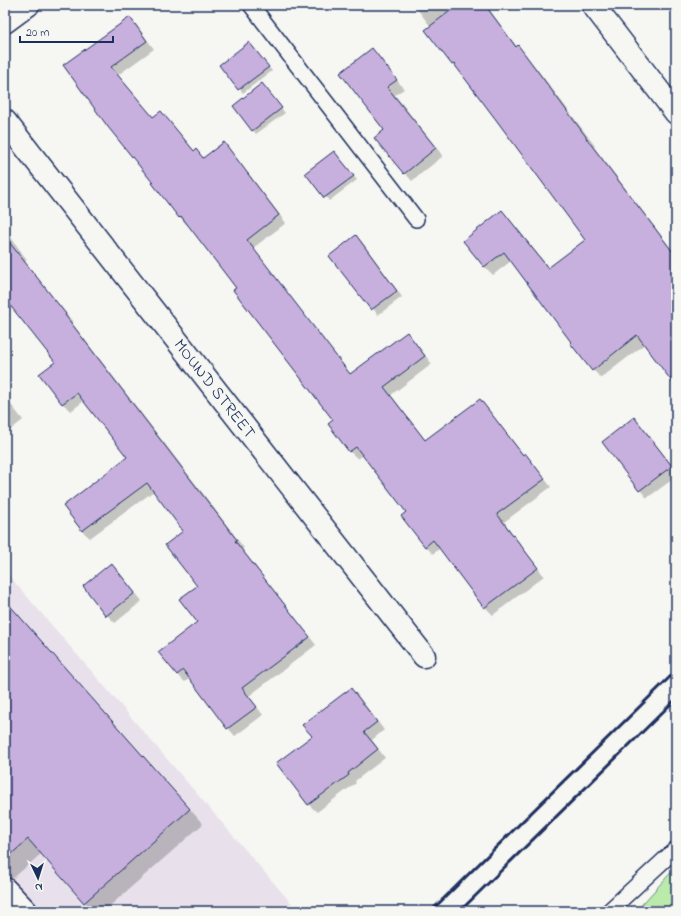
<svg xmlns="http://www.w3.org/2000/svg" width="681" height="916" viewBox="0 0 681 916" font-family="'Indie Flower',sans-serif">
<style>
.built{fill:#e8e1ec}
.green{fill:#baebab;stroke:#6a8d84}
.shadow{fill:#0003}
.building{fill:#c8b0de;stroke:#1b2f5e}
.lines{fill:none;stroke-linecap:round;stroke-linejoin:round}
.service-casing{stroke:#1b2f5e;stroke-width:18}
.minor-casing{stroke:#1b2f5e;stroke-width:25}
.service{stroke:#f6f6f2;stroke-width:15}
.minor{stroke:#f6f6f2;stroke-width:22}
.rail{stroke:#1b2f5e;stroke-width:3}
.labels{text-anchor:middle;dominant-baseline:central;stroke-width:4;stroke-linejoin:round;paint-order:stroke}
.street-label{font-size:17px;fill:#1b2f5e;stroke:#f6f6f2}
</style>
<rect width="100%" height="100%" fill="#f6f6f2"/>
<filter id="ink" filterUnits="userSpaceOnUse"><feTurbulence type="fractalNoise" baseFrequency=".025" numOctaves="2"/><feDisplacementMap in="SourceGraphic" scale="8" xChannelSelector="R" yChannelSelector="G"/><feConvolveMatrix kernelMatrix="1 2 1 2 8 2 1 2 1" color-interpolation-filters="sRGB"/></filter>
<g filter="url(#ink)">
<path class="built" d="M5 571 298 911H37L5 878Z"/>
<path class="green" d="M676 867V911H636Z"/>
<g class="shadow">
<path d="M414 5H486L517 47 526 55 553 90 595 146 594 147 676 255V385L645 344 601 378 593 370 573 342 511 261 493 275 485 267 464 241 502 211 510 220 549 268 587 241 462 73 453 64 431 27Z"/>
<path d="M130 18 137 26 154 49 118 75 153 118 161 112 195 152 196 151 204 159 224 144 231 151 286 223 253 248 351 375 407 334 414 341 432 364 391 395 426 441 480 400 487 408 524 456 525 455 532 462 551 487 504 522 544 576 493 615 485 607 440 548 433 554 425 546 408 513 363 455 358 459 350 452 329 424 334 421 238 288 189 224 187 225 180 217 65 66Z"/>
<path d="M253 47 272 71 243 93 221 65Z"/>
<path d="M372 50 380 58 404 89 395 95 443 156 412 181 405 173 385 130Z"/>
<path d="M266 89 285 113 256 134 253 130Z"/>
<path d="M334 152 357 180 329 201 306 173Z"/>
<path d="M5 229 27 260 25 262 73 322 72 323 201 491 244 548 242 549 316 645 249 696 263 715 235 736 228 728 190 678 185 682 177 675 198 623V586L185 531 154 491 90 538 82 531 129 457 84 401 71 411 63 404 40 374 56 362 5 297Z"/>
<path d="M356 236 362 242 402 297 378 315 331 256Z"/>
<path d="M5 397 23 420 5 434Z"/>
<path d="M634 419 642 426 676 471V477L647 498 640 490Z"/>
<path d="M111 565 119 572 142 601 115 623 107 615Z"/>
<path d="M5 600 203 824 104 911H93L42 853 10 881 5 876Z"/>
<path d="M351 689 359 697 384 730 372 740 385 758 355 781 356 783 317 812 309 805 278 763 313 737Z"/>
</g>
<g class="building">
<path d="M458 5H485L516 47 518 45 544 80 587 138H586L676 256V387L637 335 592 371 570 343 571 342 504 252 484 267 463 241 502 210 548 268 585 240 497 121 454 64 452 65 425 30Z"/>
<path d="M130 17 147 41 111 67 153 117 161 111 194 151 196 149 203 158 224 142 279 215 247 240 350 374 407 332 425 356 384 387 425 440 480 399 523 455 525 453 545 479 497 514 538 568 484 608 433 540 425 547 401 516 406 512 356 447 349 452 328 424 333 420 233 290 236 288 181 216 179 218 152 183H153L108 127 63 65Z"/>
<path d="M249 42 269 67 238 90 219 65Z"/>
<path d="M372 48 397 80 387 87 436 148 404 174 374 138 384 130 340 73Z"/>
<path d="M262 83 282 108 252 131 233 106Z"/>
<path d="M334 151 354 176 324 198 305 173Z"/>
<path d="M356 235 397 291 371 310 329 256Z"/>
<path d="M5 237 66 314 65 315 237 540 235 541 310 637 242 688 257 707 227 729 183 670 177 675 158 652 197 622 179 599 197 586 165 545 183 531 147 483 82 531 63 506 127 457 77 393 62 404 39 374 55 362 5 299Z"/>
<path d="M634 417 672 466 639 491 602 442Z"/>
<path d="M111 563 135 593 106 616 83 586Z"/>
<path d="M5 600 190 809 84 903 28 839 5 860Z"/>
<path d="M351 688 377 722 364 732 378 749 348 773 349 775 308 805 276 763 312 736 302 725Z"/>
</g>
<g class="lines">
<defs>
<g id="service">
<path d="M251 5 416 219"/>
<path d="M609 911 676 849"/>
</g>
<g id="minor">
<path d="M593 5 676 113"/>
<path d="M5 22 28 5"/>
<path id="s1" d="M5 121 424 656"/>
<path d="M5 889 26 911"/>
</g>
</defs>
<use href="#service" class="service-casing"/>
<use href="#minor" class="minor-casing"/>
<use href="#service" class="service"/>
<use href="#minor" class="minor"/>
<g class="rail">
<path d="M431 911 676 671"/>
<path d="M460 911 676 699"/>
</g>
</g>
</g>
<g class="labels">
<g class="street-label">
<text stroke="none"><textPath href="#s1" startOffset="340">MOUND STREET</textPath></text>
</g>
</g>
<rect width="681" height="916" fill="none" stroke="#f6f6f2" stroke-width="20"/>
<rect x="10" y="10" width="661" height="896" fill="none" stroke="#1b2f5e" stroke-width="1.5" filter="url(#ink)"/>
<g transform="translate(38 878) rotate(176)" stroke="#f6f6f2" stroke-width="3" paint-order="stroke">
<path d="M0-3L7 15L0 10L-7 15Z" fill="#1b2f5e"/>
<text y="-6" font-size="11" font-weight="bold" text-anchor="middle" fill="#1b2f5e">N</text>
</g>
<path d="M20 36v6h93v-6" fill="none" stroke="#1b2f5e" stroke-width="2"/>
<text x="26" y="36" font-size="12" fill="#1b2f5e" stroke="#f6f6f2" stroke-width="3" paint-order="stroke">20 m</text>
</svg>
